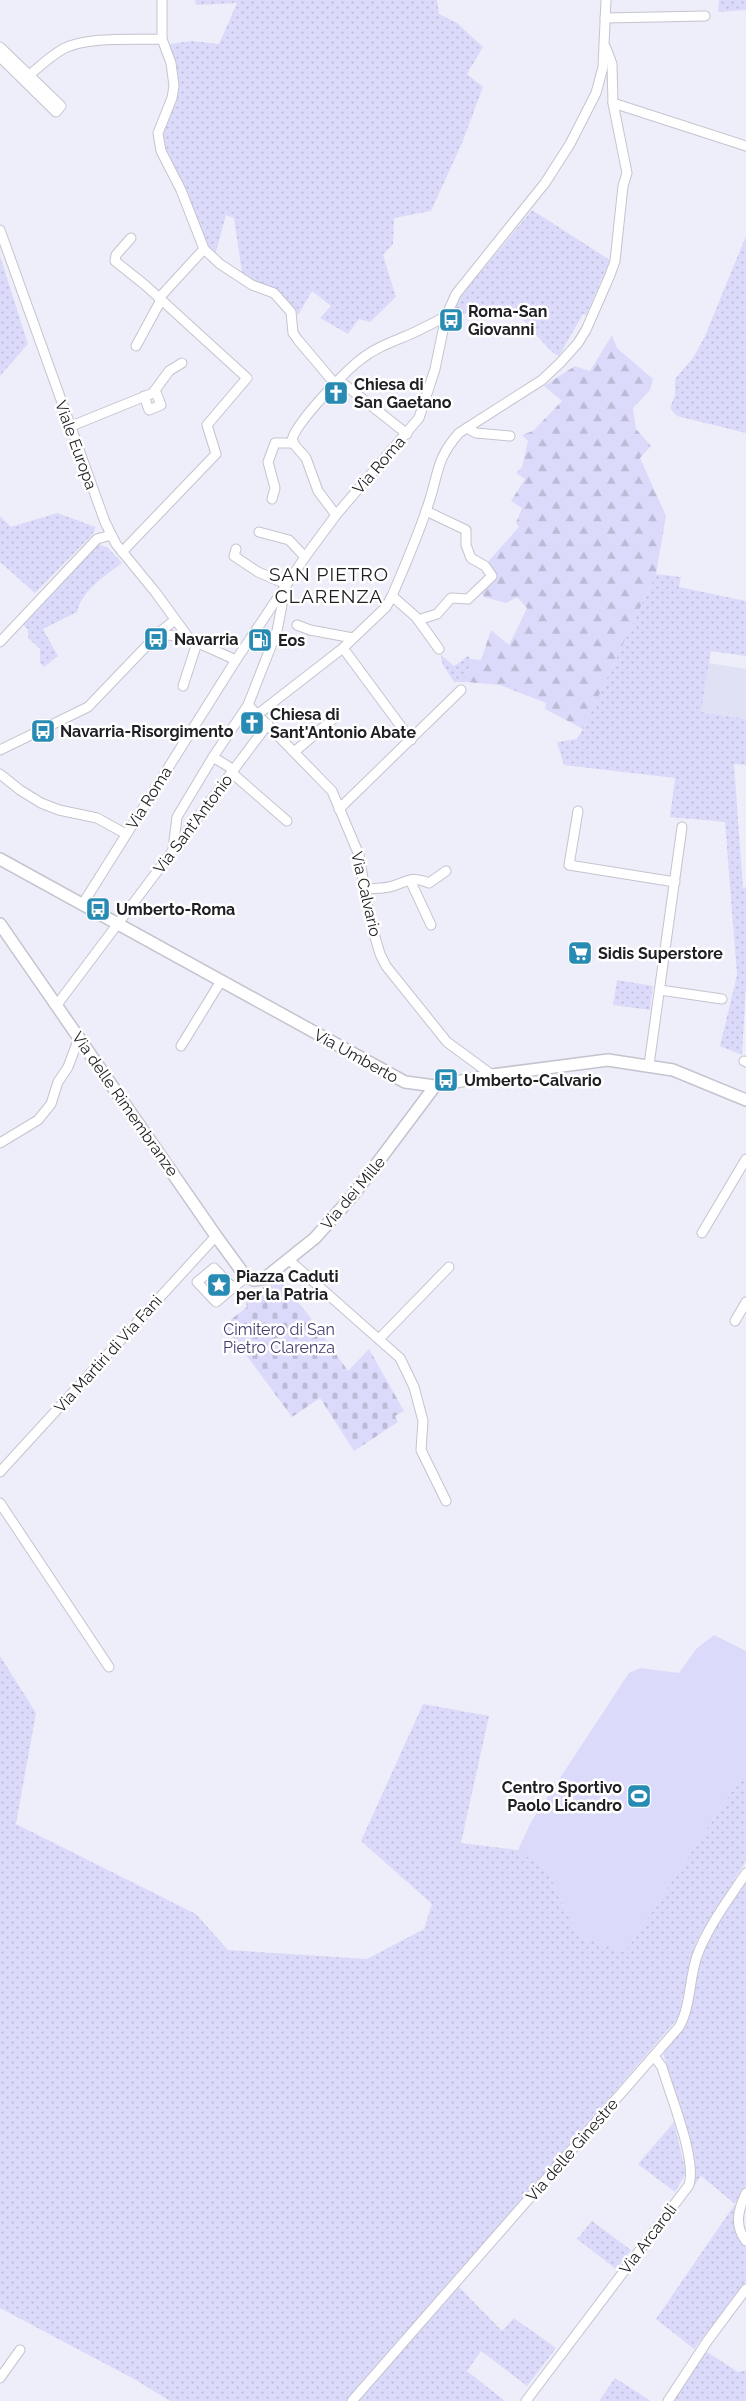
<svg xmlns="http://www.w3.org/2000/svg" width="746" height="2401" viewBox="0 0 746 2401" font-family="Raleway,sans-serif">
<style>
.built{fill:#e1e1f5}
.green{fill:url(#green-dots)}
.forest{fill:url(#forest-firs)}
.cemetery{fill:url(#cemetery-stones)}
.pitch{fill:#dbdafa}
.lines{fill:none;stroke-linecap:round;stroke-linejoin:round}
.minor-casing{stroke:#c4c4cf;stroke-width:11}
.major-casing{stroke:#c4c4cf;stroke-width:14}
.minor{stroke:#fff;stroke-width:9}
.major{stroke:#fff;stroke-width:11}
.labels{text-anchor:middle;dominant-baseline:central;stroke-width:5;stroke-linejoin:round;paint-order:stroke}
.poi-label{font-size:16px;font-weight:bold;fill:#202024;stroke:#fff;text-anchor:start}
.street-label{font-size:16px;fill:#202024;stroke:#fff}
.park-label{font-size:16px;fill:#423c70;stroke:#fff}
.quarter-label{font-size:19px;letter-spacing:1px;fill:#202024;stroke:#fff}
</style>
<defs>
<pattern id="green-dots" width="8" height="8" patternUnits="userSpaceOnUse" patternTransform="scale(1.25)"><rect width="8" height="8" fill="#dbdafa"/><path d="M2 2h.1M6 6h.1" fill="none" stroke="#bcbbd6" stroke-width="1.8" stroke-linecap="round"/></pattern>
<pattern id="forest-firs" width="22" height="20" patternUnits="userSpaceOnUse" patternTransform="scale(1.25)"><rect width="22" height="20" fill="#dbdafa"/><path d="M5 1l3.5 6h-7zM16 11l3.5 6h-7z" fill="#bcbbd6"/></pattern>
<pattern id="cemetery-stones" width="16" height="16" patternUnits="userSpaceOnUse" patternTransform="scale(1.25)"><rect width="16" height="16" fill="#dbdafa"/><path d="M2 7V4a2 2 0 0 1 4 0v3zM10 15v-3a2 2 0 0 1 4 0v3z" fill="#bcbbd6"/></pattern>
</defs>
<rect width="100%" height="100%" fill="#eeeefa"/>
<path class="built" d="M709 663 746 669V719L701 712Z"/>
<g class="green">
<path d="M195 0H437L439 14 457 23 483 47 467 74 483 87 462 143 431 211 394 218 393 244 383 255 396 297 370 322 359 319 348 334 320 318 331 306 312 291 298 315 274 287 255 282 242 273 234 218 226 215 215 255 203 242 193 209 164 145V127L177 95 179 82 170 44 192 41 219 44 237 3 196 5Z"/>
<path d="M719 0H746V10L718 12Z"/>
<path d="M532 210 610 260 586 315 583 314 559 356C547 351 540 335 526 327L527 323 514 314 506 316 478 310 452 317 461 296Z"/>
<path d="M746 236V433L677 416 670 408 675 395V379L693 358 705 336Z"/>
<path d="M0 256 28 344 0 376Z"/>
<path d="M57 513 96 527 92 535 35 593 0 562V516L11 527Z"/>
<path d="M99 544 108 548 122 563C105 576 82 590 77 612L43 629 58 656 44 667 40 663V649L28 638V629L23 625Z"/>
<path d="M656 574 681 577 679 587 746 601V656L711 651 701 712 746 719V765L734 764 743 888 746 887V985L742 1055 720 1046 737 975 725 822 670 817 675 778 564 765 557 742 577 739 583 729Z"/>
<path d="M440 654 454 666 468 656 471 659 466 682H454L443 665Z"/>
<path d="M617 980 653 986 650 1010 613 1005Z"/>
<path d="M0 1656 36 1713 16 1824 196 1914 228 1950 367 1959 424 1929 432 1904 361 1841 423 1704 489 1716 461 1843 518 1850 547 1870 578 1936 625 1952 746 1770V1861L697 1940 690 1961 679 2017 348 2401H170L134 2379 0 2308Z"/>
<path d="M746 1880V2186L735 2204 733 2221 737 2234 746 2247V2282L694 2349 656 2319 735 2204 701 2176 694 2186 695 2159 663 2053 686 2024 700 1958 719 1922Z"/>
<path d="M674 2122 686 2173 675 2192 638 2164Z"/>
<path d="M592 2221 631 2250 616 2269 577 2239Z"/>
<path d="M459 2287 502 2331 514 2318 556 2348 527 2386 481 2351 467 2371 505 2401H357Z"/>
<path d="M704 2350 738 2372 746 2370V2401H671Z"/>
<path d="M615 2378 651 2401H599Z"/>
</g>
<path class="forest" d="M612 335 617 348 653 379 650 390 633 408 636 429 651 446 640 458 666 516 656 574 583 729 545 709 546 703 500 685 466 682 471 659 481 660 491 630 509 645 527 608 517 597 506 603 484 597 481 592 498 577 486 564 519 527 516 523 522 508 511 501 525 479 516 473 522 467 528 441 522 435 533 431 562 401 544 386 575 366 590 371Z"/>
<path class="cemetery" d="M277 1277 307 1313 348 1371 369 1349 404 1411 395 1416 398 1422 354 1451 320 1398 292 1417 224 1325 247 1307 246 1301Z"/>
<path class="pitch" d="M714 1635 746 1651V1770L625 1952 578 1936 547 1870 518 1850 531 1822 629 1673 640 1668 679 1673 696 1649Z"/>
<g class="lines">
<defs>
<g id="minor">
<path d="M162 0V39L171 63 174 86 172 98 158 133 161 151 181 190 204 249 220 264 252 285 274 293 291 312 293 333 298 340 336 385"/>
<path d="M605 18 705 16"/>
<path d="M0 47 61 106 56 112 0 57"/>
<path d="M26 78C37 69 50 56 63 49 87 36 134 40 162 39"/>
<path d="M613 103 746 146"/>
<path d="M0 230 105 522 116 544 156 593 191 641"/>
<path d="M159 298 204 249"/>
<path d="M136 346 161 300"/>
<path d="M340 381 407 434"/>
<path d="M144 396 149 410 161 405 155 390"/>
<path d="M69 427 153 393 169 371 182 363"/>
<path d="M467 428 476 433 510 436"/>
<path d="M272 499 275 488 268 462 275 443H294"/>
<path d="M336 515 318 491 306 458 292 442C290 428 347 370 360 360 379 344 404 339 425 327 432 324 439 320 446 316"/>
<path d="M259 532 289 540 305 557"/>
<path d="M122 552 216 454 207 425 247 378 145 285 115 261 116 255 131 238"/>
<path d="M392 596 416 617 439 649"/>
<path d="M418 620 437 614 451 598 468 599 492 576 485 566 471 558 466 545V530L426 511"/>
<path d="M297 625 310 630 353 638"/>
<path d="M157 634 175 620"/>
<path d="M0 642 97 539 111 535"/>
<path d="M343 648 411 740"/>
<path d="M183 686 197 643"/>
<path d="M248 705 332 791 359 855 370 920 380 954 386 966 447 1042 492 1075"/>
<path d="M258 714 343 648 386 607 392 596C405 565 419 534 429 502 439 472 436 459 459 433L542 380 560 363 578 343 586 330 610 275 615 261 623 186 627 173 613 103 612 64 606 48"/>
<path d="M0 750 88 707 157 635C184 633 212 650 236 660"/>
<path d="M294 752 332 720 333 715"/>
<path d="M213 757 234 770"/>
<path d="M232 773 287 821"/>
<path d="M0 774 20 790 41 803 59 810 97 818 126 834"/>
<path d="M339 809 461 690"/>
<path d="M578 811 569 865 675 882"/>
<path d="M173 849 177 817 213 757 248 705 277 631 286 584 258 572 234 556 236 549"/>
<path d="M410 880 431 925"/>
<path d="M365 889C374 888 385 889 393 886 409 881 411 876 429 883L446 871"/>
<path d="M82 905 236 660 305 557 336 515 419 418 435 369 446 316 456 294 545 183 570 144 596 93 603 67 606 0"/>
<path d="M660 990 722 999"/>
<path d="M56 1006 268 724"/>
<path d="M181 1046 221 981"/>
<path d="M744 1061 746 1062"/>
<path d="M649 1065 682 827"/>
<path d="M0 1143 38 1120 51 1104 58 1082 68 1067 79 1038"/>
<path d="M702 1233 746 1159"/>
<path d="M289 1260 400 1358 414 1387 423 1421 421 1450 446 1501"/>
<path d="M233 1288 214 1268 197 1282 216 1302 246 1277"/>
<path d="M735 1321 746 1302"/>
<path d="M379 1339 449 1267"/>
<path d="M0 1472 216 1236"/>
<path d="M0 1503 109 1667"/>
<path d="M746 2193C738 2210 734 2226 746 2241"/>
<path d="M0 2378 20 2350"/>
<path d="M352 2401 679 2027C691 2006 689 1979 697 1956 708 1926 729 1899 746 1873"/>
<path d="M526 2401 689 2185C697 2159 670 2095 662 2067L654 2056"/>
<path d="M668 2401 708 2340 746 2289"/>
</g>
<g id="major">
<path d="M0 859 405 1082 435 1086 492 1075 608 1060 673 1070 746 1100"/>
<path d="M0 924 216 1236 246 1277 254 1280 265 1278 315 1238 354 1194 435 1086"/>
</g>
</defs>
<use href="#minor" class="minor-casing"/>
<use href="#major" class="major-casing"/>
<use href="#minor" class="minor"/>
<use href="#major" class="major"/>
</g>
<defs>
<symbol id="bus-square" viewBox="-11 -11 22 22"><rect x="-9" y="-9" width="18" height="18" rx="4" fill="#278bb4" stroke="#fff"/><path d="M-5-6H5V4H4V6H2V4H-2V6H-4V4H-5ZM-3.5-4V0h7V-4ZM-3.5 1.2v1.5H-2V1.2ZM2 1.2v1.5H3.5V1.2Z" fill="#fff"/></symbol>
<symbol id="church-square" viewBox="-11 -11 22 22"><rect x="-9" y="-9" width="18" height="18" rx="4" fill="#278bb4" stroke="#fff"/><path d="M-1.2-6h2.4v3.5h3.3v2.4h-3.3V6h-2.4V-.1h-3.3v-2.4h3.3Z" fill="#fff"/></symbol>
<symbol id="fuel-square" viewBox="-11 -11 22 22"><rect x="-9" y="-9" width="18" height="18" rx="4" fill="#278bb4" stroke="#fff"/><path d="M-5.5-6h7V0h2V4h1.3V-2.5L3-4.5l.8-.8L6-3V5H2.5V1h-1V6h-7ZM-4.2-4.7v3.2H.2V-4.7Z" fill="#fff"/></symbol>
<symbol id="supermarket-square" viewBox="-11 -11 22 22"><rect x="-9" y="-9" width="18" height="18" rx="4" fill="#278bb4" stroke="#fff"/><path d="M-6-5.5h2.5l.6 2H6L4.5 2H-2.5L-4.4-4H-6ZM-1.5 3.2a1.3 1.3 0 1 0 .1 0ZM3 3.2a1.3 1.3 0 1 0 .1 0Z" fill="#fff"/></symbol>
<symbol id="sight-square" viewBox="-11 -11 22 22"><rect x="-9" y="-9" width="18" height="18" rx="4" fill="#278bb4" stroke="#fff"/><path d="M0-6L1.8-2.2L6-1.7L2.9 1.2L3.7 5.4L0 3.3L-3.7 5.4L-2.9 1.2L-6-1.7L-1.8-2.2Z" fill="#fff"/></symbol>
<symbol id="stadium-square" viewBox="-11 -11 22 22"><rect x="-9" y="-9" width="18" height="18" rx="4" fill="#278bb4" stroke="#fff"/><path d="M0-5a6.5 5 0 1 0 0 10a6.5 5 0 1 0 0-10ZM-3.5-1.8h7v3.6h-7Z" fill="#fff"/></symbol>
</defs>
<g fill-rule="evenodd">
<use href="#bus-square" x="437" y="306" width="28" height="28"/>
<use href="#church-square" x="322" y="379" width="28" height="28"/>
<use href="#bus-square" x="142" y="625" width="28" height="28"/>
<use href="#fuel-square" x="246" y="626" width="28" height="28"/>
<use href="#church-square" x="238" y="709" width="28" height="28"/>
<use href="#bus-square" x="29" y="717" width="28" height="28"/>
<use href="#bus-square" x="84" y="895" width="28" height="28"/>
<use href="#supermarket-square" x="566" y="939" width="28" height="28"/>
<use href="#bus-square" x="432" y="1066" width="28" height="28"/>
<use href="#sight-square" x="205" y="1271" width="28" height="28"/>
<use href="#stadium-square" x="625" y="1782" width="28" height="28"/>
</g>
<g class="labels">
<g class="poi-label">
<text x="468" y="311">Roma-San<tspan x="468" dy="18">Giovanni</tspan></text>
<text x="354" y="384">Chiesa di<tspan x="354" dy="18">San Gaetano</tspan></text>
<text x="174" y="639">Navarria</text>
<text x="278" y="640">Eos</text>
<text x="270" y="714">Chiesa di<tspan x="270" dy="18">Sant'Antonio Abate</tspan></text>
<text x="60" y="731">Navarria-Risorgimento</text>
<text x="116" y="909">Umberto-Roma</text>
<text x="598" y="953">Sidis Superstore</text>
<text x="464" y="1080">Umberto-Calvario</text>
<text x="236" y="1276">Piazza Caduti<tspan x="236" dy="18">per la Patria</tspan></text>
<text x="622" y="1787" text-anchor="end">Centro Sportivo<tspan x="622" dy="18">Paolo Licandro</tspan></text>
</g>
<g class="street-label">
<text transform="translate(76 445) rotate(70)">Viale Europa</text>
<text transform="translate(379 465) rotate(-49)">Via Roma</text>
<text transform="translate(149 798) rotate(-58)">Via Roma</text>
<text transform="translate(193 824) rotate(-53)">Via Sant'Antonio</text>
<text transform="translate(366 894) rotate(77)">Via Calvario</text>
<text transform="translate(356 1056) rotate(29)">Via Umberto</text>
<text transform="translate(125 1104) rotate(55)">Via delle Rimembranze</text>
<text transform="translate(353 1193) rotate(-50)">Via dei Mille</text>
<text transform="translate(108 1354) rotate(-48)">Via Martiri di Via Fani</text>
<text transform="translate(572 2150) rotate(-49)">Via delle Ginestre</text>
<text transform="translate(648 2239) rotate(-53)">Via Arcaroli</text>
</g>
<g class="park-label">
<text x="279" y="1329">Cimitero di San<tspan x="279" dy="18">Pietro Clarenza</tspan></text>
</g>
<g class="quarter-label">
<text x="329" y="574">SAN PIETRO<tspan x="329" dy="22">CLARENZA</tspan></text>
</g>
</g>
</svg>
